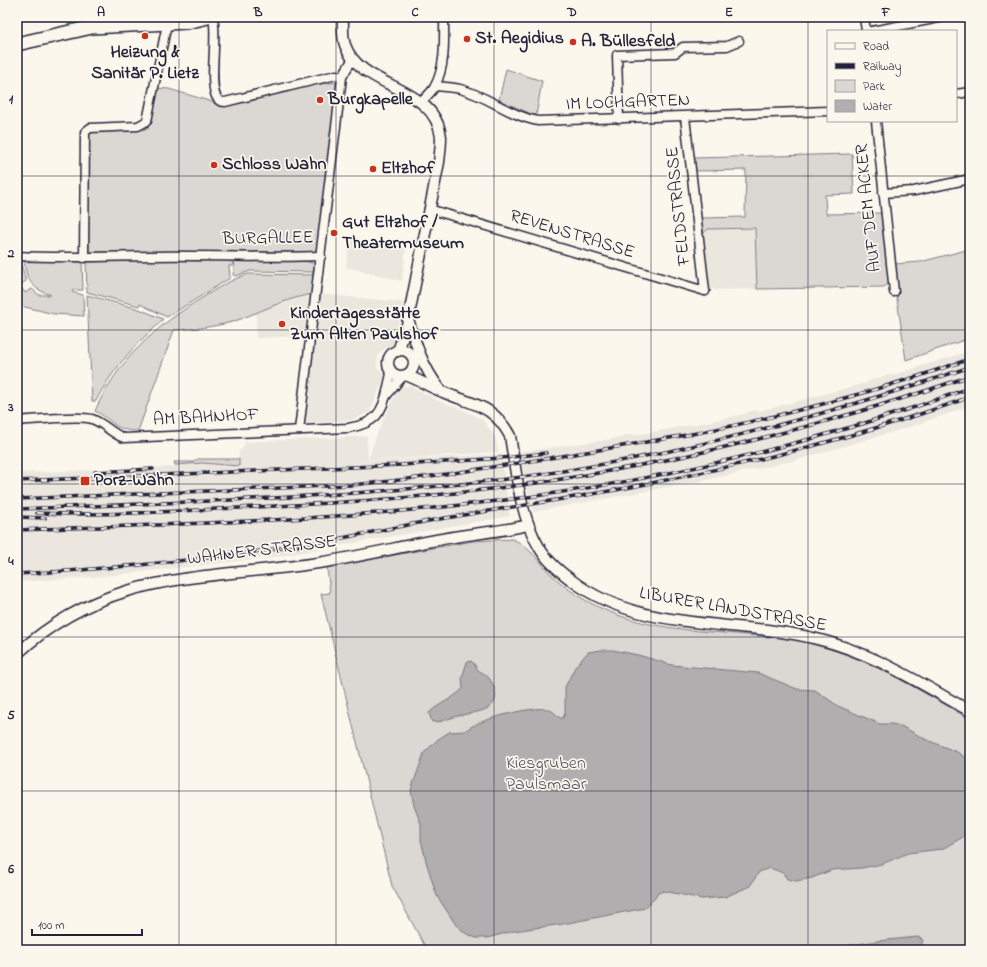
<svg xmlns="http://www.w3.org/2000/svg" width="987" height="967" viewBox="0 0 987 967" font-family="'Indie Flower',sans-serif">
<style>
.built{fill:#ebe7df}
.green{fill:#dbd8d3;stroke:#7e7d87}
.water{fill:#b1aeb0;stroke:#787681}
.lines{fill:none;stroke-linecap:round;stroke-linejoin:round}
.minor-casing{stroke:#22223b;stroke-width:11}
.tertiary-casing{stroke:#22223b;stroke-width:13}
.primary-casing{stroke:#22223b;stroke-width:16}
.minor{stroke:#fbf7ec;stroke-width:8}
.tertiary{stroke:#fbf7ec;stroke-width:10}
.primary{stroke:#fbf7ec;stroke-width:13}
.rail-casing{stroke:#22223b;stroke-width:3.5}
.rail{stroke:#fbf7ec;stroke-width:2;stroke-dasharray:6;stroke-linecap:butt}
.grid{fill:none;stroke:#22223b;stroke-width:1;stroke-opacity:0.55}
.poi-dot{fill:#c8321e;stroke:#fbf7ec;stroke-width:1.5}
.labels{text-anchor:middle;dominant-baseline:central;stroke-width:3.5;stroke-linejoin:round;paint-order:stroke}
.poi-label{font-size:18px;font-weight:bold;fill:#22223b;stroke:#fbf7ec;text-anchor:start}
.street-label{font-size:18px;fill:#22223b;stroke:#fbf7ec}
.park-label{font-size:18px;fill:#505061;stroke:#fbf7ec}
.neatline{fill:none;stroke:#22223b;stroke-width:1.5}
.grid-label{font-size:13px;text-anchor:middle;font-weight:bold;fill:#22223b}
</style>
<rect width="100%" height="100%" fill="#fbf7ec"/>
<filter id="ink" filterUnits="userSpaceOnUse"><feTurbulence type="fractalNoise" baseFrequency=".025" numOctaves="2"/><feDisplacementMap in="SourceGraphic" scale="8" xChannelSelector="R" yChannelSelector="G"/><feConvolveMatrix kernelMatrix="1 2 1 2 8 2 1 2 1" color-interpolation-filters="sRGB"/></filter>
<g filter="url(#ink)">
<g class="built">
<path d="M755 228 757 289 714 290 709 286 704 231 708 229Z"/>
<path d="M350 236 358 237 357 240 406 247 402 281 346 267Z"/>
<path d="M312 294 307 336 256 338V313L287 299Z"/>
<path d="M319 294 403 302 395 340 392 345 380 352 378 356 377 368 383 372 384 378 370 412 352 420 303 424Z"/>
<path d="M970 351V406L913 426 797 460 706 480 533 512 519 452 620 438 625 435H636L703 423 744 414 754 410 760 411 866 383 871 380 887 375H893Z"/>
<path d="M406 386H411L441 402 462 409 483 420 496 438 498 452 355 462 501 454 510 516 274 557 105 576 17 582V473L173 467 175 465 202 463 239 466V451L243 448 245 442 367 436 368 460 377 434 397 391 399 388Z"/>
</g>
<g class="green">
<path d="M506 69 542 81 536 116 499 100Z"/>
<path d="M338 82 317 252H89L88 135 91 132 148 129 156 88 169 89 226 106 312 85Z"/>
<path d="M852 154 854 194 825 195 826 214 881 213 889 283 884 287 757 289 755 228 708 229 703 234 701 218 745 217 746 170 696 171 694 158Z"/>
<path d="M970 249V338L906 360 896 292 895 264 920 262Z"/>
<path d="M189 259 233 261 232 266H229L230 278 167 317 140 304 139 306 87 292 86 262Z"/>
<path d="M17 260H20L26 281 20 285 25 293 32 289 39 295H51C32 289 26 280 24 260L82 262 83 290H73L72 292 83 295 84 316 54 314 17 305Z"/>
<path d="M300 260 317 264 315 272 250 271 236 276 233 275 235 261Z"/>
<path d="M248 274 315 275 312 294C283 299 259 313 232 322 213 327 194 329 174 330L138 431C114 431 115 421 95 411 117 361 156 326 202 298 216 289 232 279 248 274Z"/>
<path d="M87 295 139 309 163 319C157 327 147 334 140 341 123 359 107 379 96 401H92Z"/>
<path d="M198 459H239V466L202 463 175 465 174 462H193Z"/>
<path d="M513 539C530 547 540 563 553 576 571 593 591 605 615 614 674 636 741 630 803 642 863 654 917 689 970 719V950H427L392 886 321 594 330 593 327 567 473 541Z"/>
</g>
<g class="water">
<path d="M601 650H613L638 655 672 665 758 673 797 689 815 690 838 706 880 724H892L901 726 927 740 957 752 970 761V833L942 849 908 853 882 864 862 868 832 870 812 878 796 881 787 879 783 873 770 868 759 872 750 886 725 897 702 899 664 891 658 893 655 898 645 908 563 924 514 931 487 938H476L465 933 456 925 437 896 427 865 421 840V824L414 806 411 790 424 753 437 740 449 732 465 731C476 720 531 706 547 709 552 710 556 714 560 718H563L565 713V687L575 667 588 652Z"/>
<path d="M471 661C475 663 475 667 478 670 480 672 484 673 486 675 494 682 501 699 490 707 481 713 468 713 458 716 448 718 442 723 432 722L429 713C439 703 454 699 463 688L462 678 467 662Z"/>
<path d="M918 937 923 940 920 950H819L877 941Z"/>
</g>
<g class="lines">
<defs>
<g id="minor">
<path d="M213 17C218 36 208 85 217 98 219 102 222 102 225 102L336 75 342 77"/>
<path d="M864 17 866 31"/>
<path d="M872 31 944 17"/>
<path d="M435 86C444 87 452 87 460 89 488 96 510 116 538 121L828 111"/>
<path d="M956 94 970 92"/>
<path d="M421 102C426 97 432 92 435 86 446 65 444 39 444 17"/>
<path d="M685 117 705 291"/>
<path d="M619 119 617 55 675 53 683 47 727 46 739 41"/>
<path d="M876 121 894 292"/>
<path d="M883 193 914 191 970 179"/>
<path d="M429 209 705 291"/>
<path d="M17 256C76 259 135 255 193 256 236 256 279 258 321 256"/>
<path d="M84 258 85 132 90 128 138 126 147 121 167 24"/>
<path d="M387 395 403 376"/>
<path d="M17 421C33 420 79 415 92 419 104 423 112 434 124 438L348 428C375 424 383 413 388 387 389 381 391 377 391 371"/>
<path d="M299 430 342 77 352 60"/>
</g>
<g id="tertiary">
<path d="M343 17C343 26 342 36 345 45 361 90 435 84 441 137 441 145 440 154 439 162L407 325 398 351"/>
<path d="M408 319C416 345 423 368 440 389"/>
<circle cx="401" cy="363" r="13"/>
<path d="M406 375C419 380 430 387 443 392 473 405 493 404 510 436 516 472 520 515 539 547 546 560 558 570 570 579 640 634 735 618 817 639 872 652 921 684 970 711"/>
<path d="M17 654C107 571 199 580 311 564 355 558 398 547 442 539 471 533 500 532 528 525"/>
</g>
<path id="primary" d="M17 44 92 27 187 22 208 17"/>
</defs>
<use href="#minor" class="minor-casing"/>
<use href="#tertiary" class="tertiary-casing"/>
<use href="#primary" class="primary-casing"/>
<use href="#minor" class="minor"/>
<use href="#tertiary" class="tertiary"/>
<use href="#primary" class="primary"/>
<defs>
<g id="rail">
<path d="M95 472 153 469"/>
<path d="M17 481 402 465 502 458 546 453"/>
<path d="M17 499 351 485C420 479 488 468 556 457 603 449 650 442 697 433 789 415 881 390 970 359"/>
<path d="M17 509C181 502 344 498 507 479 665 459 820 418 970 367"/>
<path d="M37 513C110 516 183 511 256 507 340 503 424 498 507 487 665 466 820 428 970 376"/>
<path d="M17 517 45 518"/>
<path d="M17 530C174 524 332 521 488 502 652 483 815 444 970 388"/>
<path d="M17 574C113 569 209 559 303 545 353 537 402 525 452 517 510 507 568 499 626 488 742 466 859 437 970 397"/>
</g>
</defs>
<use href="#rail" class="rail-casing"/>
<use href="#rail" class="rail"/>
</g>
</g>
<path class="grid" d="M179 17V950M336 17V950M494 17V950M651 17V950M808 17V950M17 176H970M17 330H970M17 484H970M17 637H970M17 791H970"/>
<g class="poi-dot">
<circle cx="145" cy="36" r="4"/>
<circle cx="467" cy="39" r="4"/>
<circle cx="573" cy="42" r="4"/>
<circle cx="320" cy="100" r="4"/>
<circle cx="214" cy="165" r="4"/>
<circle cx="373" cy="169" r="4"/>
<circle cx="334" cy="233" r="4"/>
<circle cx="282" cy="324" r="4"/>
<rect x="80" y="476" width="10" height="10" rx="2"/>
</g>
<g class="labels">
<g class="poi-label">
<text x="475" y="39">St. Aegidius</text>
<text x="581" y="42">A. Büllesfeld</text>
<text x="145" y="53" text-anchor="middle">Heizung &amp;<tspan x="145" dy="21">Sanitär P. Lietz</tspan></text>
<text x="328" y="100">Burgkapelle</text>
<text x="222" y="165">Schloss Wahn</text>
<text x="381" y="169">Eltzhof</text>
<text x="342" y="223">Gut Eltzhof /<tspan x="342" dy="21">Theatermuseum</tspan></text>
<text x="290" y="314">Kindertagesstätte<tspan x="290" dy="21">Zum Alten Paulshof</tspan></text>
<text x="94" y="481">Porz-Wahn</text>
</g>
<g class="street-label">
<text transform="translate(628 103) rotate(-2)">IM LOCHGARTEN</text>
<text transform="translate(679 206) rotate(-96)">FELDSTRASSE</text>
<text transform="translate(869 208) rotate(-96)">AUF DEM ACKER</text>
<text transform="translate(572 235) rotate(17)">REVENSTRASSE</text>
<text transform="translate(268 239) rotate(-1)">BURGALLEE</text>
<text transform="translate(206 418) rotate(-3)">AM BAHNHOF</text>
<text transform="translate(262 551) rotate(-7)">WAHNER STRASSE</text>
<text transform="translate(733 610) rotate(10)">LIBURER LANDSTRASSE</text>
</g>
<g class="park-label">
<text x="546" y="764">Kiesgruben<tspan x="546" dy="21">Paulsmaar</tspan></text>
</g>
</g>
<rect width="987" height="967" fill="none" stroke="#fbf7ec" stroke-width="44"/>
<rect x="827" y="30" width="130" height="92" fill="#fbf7ec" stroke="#a4a2a5"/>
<rect x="835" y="43" width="20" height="6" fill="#fbf7ec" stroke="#a4a2a5"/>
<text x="863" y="50" font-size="12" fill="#22223b">Road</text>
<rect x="835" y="63" width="20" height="6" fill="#22223b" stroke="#a4a2a5"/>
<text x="863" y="70" font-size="12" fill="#22223b">Railway</text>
<rect x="835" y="80" width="20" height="12" fill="#dbd8d3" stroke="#a4a2a5"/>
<text x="863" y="90" font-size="12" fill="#22223b">Park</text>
<rect x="835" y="100" width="20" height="12" fill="#b1aeb0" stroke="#a4a2a5"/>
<text x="863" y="110" font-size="12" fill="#22223b">Water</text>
<path d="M32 929v6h110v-6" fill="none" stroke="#22223b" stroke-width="2"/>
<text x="38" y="929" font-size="12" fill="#22223b" stroke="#fbf7ec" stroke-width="3" paint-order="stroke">100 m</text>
<rect x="22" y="22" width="943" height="923" class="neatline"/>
<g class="grid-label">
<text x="101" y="16">A</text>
<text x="258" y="16">B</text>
<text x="415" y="16">C</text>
<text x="572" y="16">D</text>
<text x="729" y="16">E</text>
<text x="886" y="16">F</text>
<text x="11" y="103">1</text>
<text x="11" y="257">2</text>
<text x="11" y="411">3</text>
<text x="11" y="565">4</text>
<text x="11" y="719">5</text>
<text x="11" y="873">6</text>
</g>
</svg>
